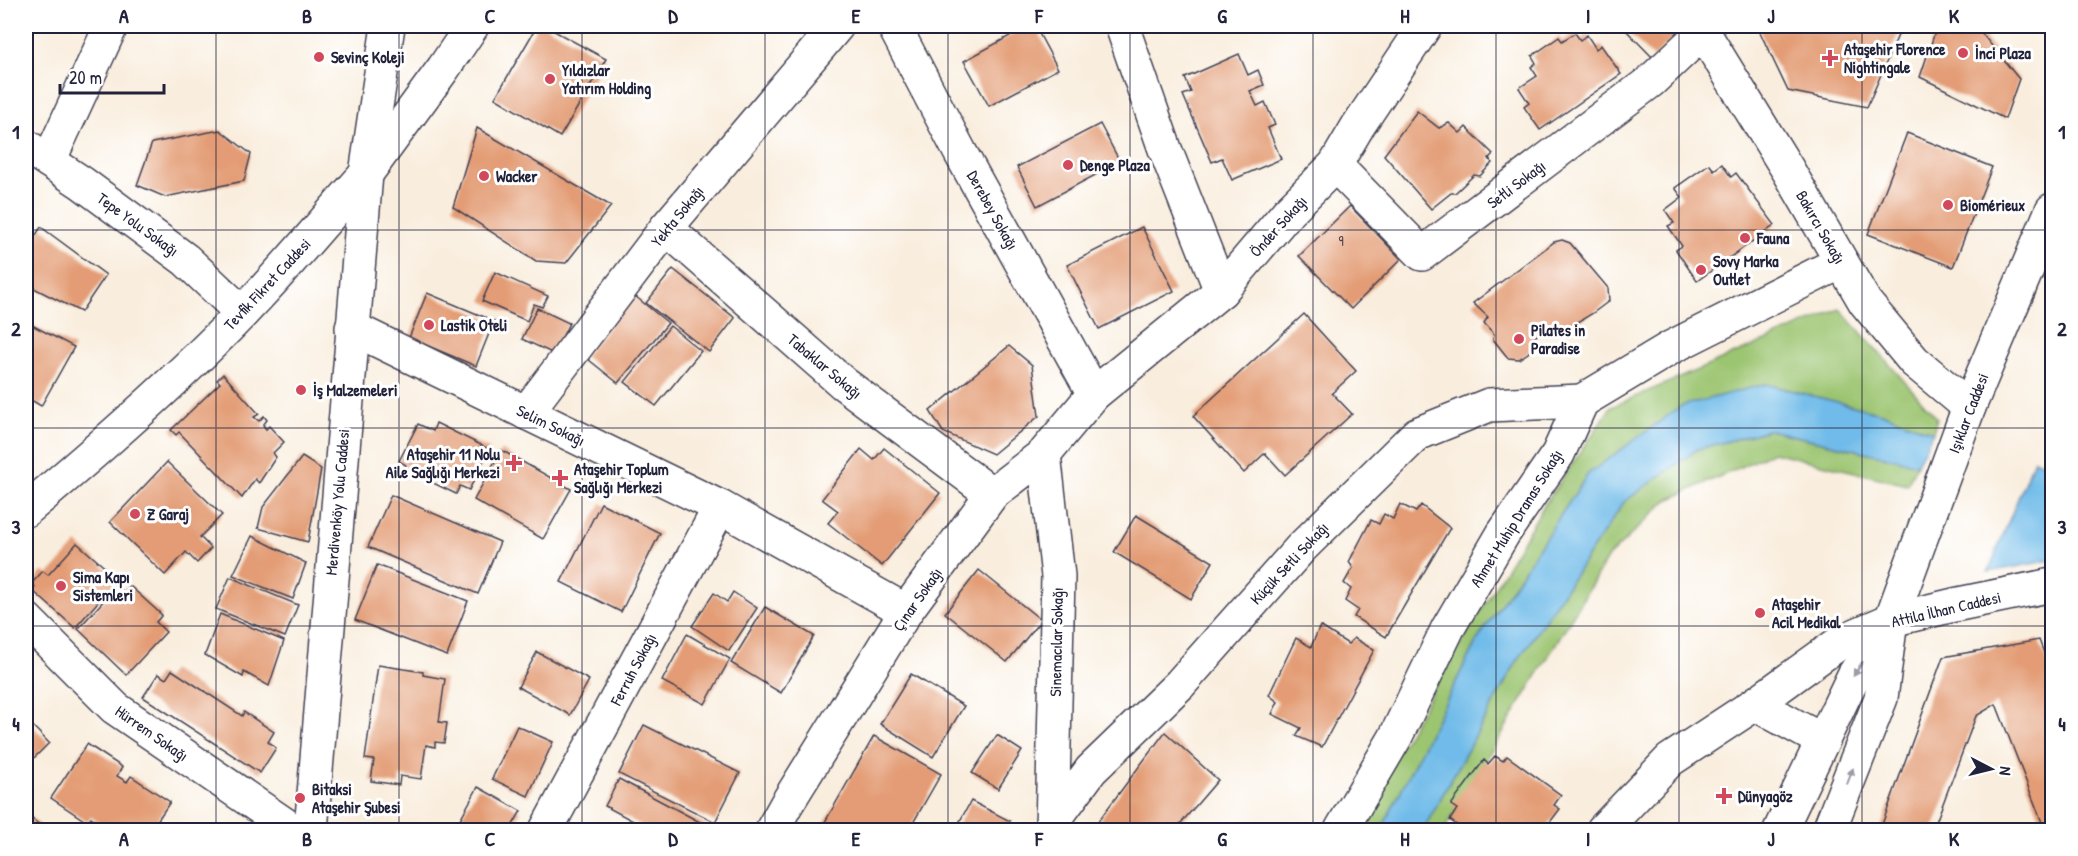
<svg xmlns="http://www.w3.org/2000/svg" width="2078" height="856" viewBox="0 0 2078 856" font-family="'Patrick Hand',sans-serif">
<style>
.green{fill:#9cc571;stroke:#5f7456;stroke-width:1.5}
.water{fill:#6fbbe9;stroke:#486e92;stroke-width:1.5}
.building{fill:#e39c74}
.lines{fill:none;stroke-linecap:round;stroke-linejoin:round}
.minor-casing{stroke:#424153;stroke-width:36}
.tertiary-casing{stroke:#424153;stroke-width:36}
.secondary-casing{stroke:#424153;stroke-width:36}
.minor{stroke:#fff;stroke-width:33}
.tertiary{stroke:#fff;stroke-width:33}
.secondary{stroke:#fff;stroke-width:33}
.oneway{fill:#9c9ca7}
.grid{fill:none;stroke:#22223b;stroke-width:1.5;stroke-opacity:0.55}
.poi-dot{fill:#d1495b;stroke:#fff;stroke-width:2}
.labels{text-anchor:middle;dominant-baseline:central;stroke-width:6;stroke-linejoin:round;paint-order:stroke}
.number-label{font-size:14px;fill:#524049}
.poi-label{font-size:16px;font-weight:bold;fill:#22223b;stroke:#fff;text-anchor:start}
.street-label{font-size:16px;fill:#22223b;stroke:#fff}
.neatline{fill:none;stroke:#22223b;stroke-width:2}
.grid-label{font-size:20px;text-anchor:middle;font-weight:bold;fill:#22223b}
</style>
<rect width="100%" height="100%" fill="#fff"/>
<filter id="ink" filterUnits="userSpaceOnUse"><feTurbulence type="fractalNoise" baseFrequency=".0167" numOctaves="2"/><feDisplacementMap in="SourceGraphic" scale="12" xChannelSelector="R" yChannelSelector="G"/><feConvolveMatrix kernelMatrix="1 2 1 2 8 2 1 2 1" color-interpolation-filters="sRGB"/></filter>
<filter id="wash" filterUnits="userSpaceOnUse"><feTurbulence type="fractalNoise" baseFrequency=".008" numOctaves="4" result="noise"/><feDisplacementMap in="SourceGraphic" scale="24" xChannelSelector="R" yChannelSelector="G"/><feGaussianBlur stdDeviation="1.35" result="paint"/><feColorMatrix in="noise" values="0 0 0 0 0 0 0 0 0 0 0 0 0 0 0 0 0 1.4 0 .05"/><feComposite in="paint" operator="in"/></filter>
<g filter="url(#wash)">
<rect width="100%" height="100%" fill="#f9eede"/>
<g class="green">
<path d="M1840 309 1937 418 1933 432 1881 413 1766 384 1681 407 1588 474 1476 642 1381 830H1353L1431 694 1543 507 1611 407Z"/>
<path d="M1769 430 1917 464 1907 485 1773 452 1666 501 1608 557 1444 830H1423L1516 663 1624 502 1698 449Z"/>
</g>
<g class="water">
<path d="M1766 384 1881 413 1933 432 1917 464 1769 430 1698 449 1624 502 1516 663 1423 830H1381L1476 642 1588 474 1681 406Z"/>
<path d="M2034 459 2052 467V560L1988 572Z"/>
</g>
<g id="blocks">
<g class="building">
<path d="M537 26H545L606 59 560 137 495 98Z"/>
<path d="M1028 26H1035L1058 69 989 106 964 61Z"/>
<path d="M1622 26H1686L1653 58Z"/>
<path d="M1757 26H1902L1867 107 1788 91Z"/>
<path d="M1937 26H1973L1979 30 2019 79 2005 119 1920 77Z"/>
<path d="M1575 33 1580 40 1587 35 1596 49 1601 45 1621 74 1540 130 1524 107 1529 103 1519 88 1537 76 1531 67 1536 63 1532 56 1559 37 1562 41Z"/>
<path d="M1239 54 1248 75 1258 70 1264 85 1250 91 1257 106 1265 102 1275 125 1268 128 1281 159 1232 180 1222 158 1212 162 1183 95 1191 92 1185 78Z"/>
<path d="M1417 111 1439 128 1449 123 1460 133 1466 127 1493 154 1489 158 1492 163 1480 176 1474 175 1455 193H1451L1431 209 1384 155Z"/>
<path d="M1100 124 1120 162 1037 206 1017 167Z"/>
<path d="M477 128 611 206 566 263 536 261 453 207Z"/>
<path d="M220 130 251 154 244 181 165 197 137 185 152 143Z"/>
<path d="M1907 133 1992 167 1953 267 1868 234Z"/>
<path d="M1709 164 1714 170 1722 164 1731 177 1736 173 1775 225 1697 281 1676 250 1682 246 1668 226 1674 223 1665 210 1682 197 1675 188Z"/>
<path d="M1350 206 1401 259 1351 309 1299 256Z"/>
<path d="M41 227 106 275 81 312 26 284V250Z"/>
<path d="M1142 227 1174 291 1099 329 1067 265Z"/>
<path d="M1562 240 1570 243 1608 288 1609 301 1593 313 1562 332 1556 331 1552 325 1533 338 1535 345 1528 353 1519 359 1508 358 1493 339 1494 334 1484 323 1488 317 1473 303 1554 242Z"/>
<path d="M673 269 735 318 709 352 646 303Z"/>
<path d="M495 272 548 296 542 307 534 304 527 321 482 301Z"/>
<path d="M427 293 494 321 476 366 409 338Z"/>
<path d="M635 296 668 323 618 383 584 356Z"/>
<path d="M537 308 569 323 554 354 522 339Z"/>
<path d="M1304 314 1356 371 1332 393 1352 414 1285 475 1265 453 1244 473 1193 416Z"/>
<path d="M26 322 74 347 41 406 26 397Z"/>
<path d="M670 326 701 351 656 406 625 382Z"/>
<path d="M1009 346 1032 365 1039 416 993 454 943 432 930 411Z"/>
<path d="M223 374 259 414 254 417 259 421 264 416 267 420 263 425 266 429 269 426 284 442 273 453 276 457 259 483 255 479 242 498 179 432 176 435 171 430 220 383 217 380Z"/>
<path d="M436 423 489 449 469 490 460 486 456 494 404 469 406 465 399 461 418 424 433 431Z"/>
<path d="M884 448 940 493 882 566 828 523 838 511 822 499 861 449 874 460Z"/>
<path d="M501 450 571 489 543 539 474 500Z"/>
<path d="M302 457 321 469 308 542 258 528 263 507Z"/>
<path d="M167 462 222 515 200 537 211 548 197 563 186 552 165 575 110 522Z"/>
<path d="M391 495 500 542 478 594 368 547Z"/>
<path d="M601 503 660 533 621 612 561 582Z"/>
<path d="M1400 504 1416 512 1421 505 1450 528 1386 637 1354 617 1358 610 1345 601 1351 589 1344 583 1353 568 1349 562 1371 520 1379 524 1384 514 1393 519Z"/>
<path d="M1136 515 1213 562 1191 599 1114 552Z"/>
<path d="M252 536 306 563 293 599 233 575Z"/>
<path d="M77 543 118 579 75 628 32 590 35 587 32 583 43 571 48 575Z"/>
<path d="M377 565 468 601 447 656 355 620Z"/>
<path d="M979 570 1041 620 1007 662 945 613Z"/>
<path d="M230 577 298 605 285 637 216 609Z"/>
<path d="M117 586 124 592 130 586 162 615 156 622 166 632 126 675 78 629Z"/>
<path d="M733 592 757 608 729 651 692 626 714 593 727 602Z"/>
<path d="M765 607 814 636 781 693 731 663Z"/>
<path d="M220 614 284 641 269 686 244 672 243 677 205 655Z"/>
<path d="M1320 626 1348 644 1354 638 1374 650 1322 747 1296 736 1301 728 1272 714 1278 702 1269 695 1296 638 1311 647Z"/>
<path d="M687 634 730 659 705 704 662 681Z"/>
<path d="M2039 640 2052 674V830H2045L1996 704 1976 716 1933 830H1880L1943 657Z"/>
<path d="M537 652 589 680 570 715 518 687Z"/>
<path d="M378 665 423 672V675L445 679 439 722 447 723 444 743 435 742V747L426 745 421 779 400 776 399 785 371 781 374 760 365 759Z"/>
<path d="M172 670 242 716 244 712 274 732 268 742 276 748 260 773 143 697 158 674 166 679Z"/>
<path d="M911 674 964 706 933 757 880 724Z"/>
<path d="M26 719 49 743 26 766Z"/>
<path d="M644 725 740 773 715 822 619 774Z"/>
<path d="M517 726 553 742 528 796 492 779Z"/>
<path d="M1165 732 1218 780 1175 830H1110L1096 824Z"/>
<path d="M997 735 1022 751 998 789 972 773Z"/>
<path d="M874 736 941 774 909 830H824L821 829Z"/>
<path d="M87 744 122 767 117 776 127 782 131 776 170 802 151 830H100L104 826 91 817 87 822 51 798Z"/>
<path d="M1495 756 1503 761 1507 756 1561 795 1554 805 1560 809 1544 830H1455L1458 826 1450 820 1457 809 1451 805 1484 760 1488 764Z"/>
<path d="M619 779 713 829 712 830H650L605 806Z"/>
<path d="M478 787 521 811 510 830H454Z"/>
<path d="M971 801 1010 821 1005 830H955Z"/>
<path d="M26 814 46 830H26Z"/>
</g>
</g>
</g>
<g filter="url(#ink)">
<use href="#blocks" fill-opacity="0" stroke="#424153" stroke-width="1.5"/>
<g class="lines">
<defs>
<g id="minor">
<path d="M894 26 960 152 1094 394"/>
<path d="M1122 26 1165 149 1221 291"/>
<path d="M1705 26 1703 32 1788 170 1865 302 1914 361 1969 407"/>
<path d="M26 146 82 183 186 260 242 313"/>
<path d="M49 161 111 26"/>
<path d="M1335 165 1422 254 1651 81 1703 32"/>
<path d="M366 174 443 69 472 26"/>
<path d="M666 228 843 383 992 494"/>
<path d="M352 328 720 507 906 611"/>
<path d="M526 413 666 228 837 26"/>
<path d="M1044 454 1058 576 1052 829"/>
<path d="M26 619 115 708 293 830"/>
<path d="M1755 704 1823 741"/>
<path d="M1052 823 1091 770 1180 684 1301 548 1417 434 1489 405 1582 401"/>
<path d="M546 830 720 507"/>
<path d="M772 830 786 805 906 611 992 494 1044 454 1094 394 1221 291 1289 211 1335 165 1358 126 1425 26"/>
<path d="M1341 830 1395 738 1448 628 1503 534 1558 454 1582 401 1672 347 1841 262"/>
<path d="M1603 830 1670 760 1755 704 1842 641 1891 620 1954 605 2052 585"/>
</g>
<g id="tertiary">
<path d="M1780 830 1854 675 1888 624"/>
<path d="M1829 830 1881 698 1891 620 1969 407 2052 210"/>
</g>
<g id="secondary">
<path d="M26 510C99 449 175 383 241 314 285 269 324 221 366 174"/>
<path d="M311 830 366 174 388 26"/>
</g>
</defs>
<use href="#minor" class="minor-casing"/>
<use href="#tertiary" class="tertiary-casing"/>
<use href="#secondary" class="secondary-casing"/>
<use href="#minor" class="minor"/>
<use href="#tertiary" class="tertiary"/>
<use href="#secondary" class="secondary"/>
</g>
<defs><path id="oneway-solid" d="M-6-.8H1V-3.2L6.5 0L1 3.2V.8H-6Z" transform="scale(1.5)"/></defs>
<g class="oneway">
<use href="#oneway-solid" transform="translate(1858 669) rotate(123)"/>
<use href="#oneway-solid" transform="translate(1850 776) rotate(-69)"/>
</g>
</g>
<path class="grid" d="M216 26V830M399 26V830M582 26V830M765 26V830M948 26V830M1130 26V830M1313 26V830M1496 26V830M1679 26V830M1862 26V830M26 230H2052M26 428H2052M26 626H2052"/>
<g class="poi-dot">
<circle cx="1963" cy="53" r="6"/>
<circle cx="319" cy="57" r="6"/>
<path d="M1827 49h6v6h6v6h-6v6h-6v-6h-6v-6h6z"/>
<circle cx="550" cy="79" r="6"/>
<circle cx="1068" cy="165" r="6"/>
<circle cx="484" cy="176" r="6"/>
<circle cx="1948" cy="205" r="6"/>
<circle cx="1745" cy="238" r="6"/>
<circle cx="1701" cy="270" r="6"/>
<circle cx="429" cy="325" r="6"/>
<circle cx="1519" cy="339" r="6"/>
<circle cx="301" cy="390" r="6"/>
<path d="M511 454h6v6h6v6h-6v6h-6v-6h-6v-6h6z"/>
<path d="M557 469h6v6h6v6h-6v6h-6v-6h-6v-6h6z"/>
<circle cx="135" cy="514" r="6"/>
<circle cx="61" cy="586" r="6"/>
<circle cx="1760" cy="613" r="6"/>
<path d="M1721 787h6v6h6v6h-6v6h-6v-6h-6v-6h6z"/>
<circle cx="300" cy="798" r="6"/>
</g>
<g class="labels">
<g class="number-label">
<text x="1341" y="240">9</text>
</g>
<g class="poi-label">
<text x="1844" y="49">Ataşehir Florence<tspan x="1844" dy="18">Nightingale</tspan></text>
<text x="1975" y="53">İnci Plaza</text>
<text x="331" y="57">Sevinç Koleji</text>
<text x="562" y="70">Yıldızlar<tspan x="562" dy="18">Yatırım Holding</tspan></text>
<text x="1080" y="165">Denge Plaza</text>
<text x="496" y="176">Wacker</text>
<text x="1960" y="205">Biomérieux</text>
<text x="1757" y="238">Fauna</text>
<text x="1713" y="261">Sovy Marka<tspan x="1713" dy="18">Outlet</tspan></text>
<text x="441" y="325">Lastik Oteli</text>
<text x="1531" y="330">Pilates in<tspan x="1531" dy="18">Paradise</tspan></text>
<text x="313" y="390">İş Malzemeleri</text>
<text x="500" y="454" text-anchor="end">Ataşehir 11 Nolu<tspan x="500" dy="18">Aile Sağlığı Merkezi</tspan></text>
<text x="574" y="469">Ataşehir Toplum<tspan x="574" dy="18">Sağlığı Merkezi</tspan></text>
<text x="147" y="514">Z Garaj</text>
<text x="73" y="577">Sima Kapı<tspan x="73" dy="18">Sistemleri</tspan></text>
<text x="1772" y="604">Ataşehir<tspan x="1772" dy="18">Acil Medikal</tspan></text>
<text x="312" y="789">Bitaksi<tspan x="312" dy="18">Ataşehir Şubesi</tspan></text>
<text x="1738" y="796">Dünyagöz</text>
</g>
<g class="street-label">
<text transform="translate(1516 184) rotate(-37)">Setli Sokağı</text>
<text transform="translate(993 210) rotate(61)">Derebey Sokağı</text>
<text transform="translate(677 216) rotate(-51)">Yekta Sokağı</text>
<text transform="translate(138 224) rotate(36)">Tepe Yolu Sokağı</text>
<text transform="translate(1278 226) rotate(-48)">Önder Sokağı</text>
<text transform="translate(1821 227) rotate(60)">Bakırcı Sokağı</text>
<text transform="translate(267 284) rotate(-47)">Tevfik Fikret Caddesi</text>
<text transform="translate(825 366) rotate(40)">Tabaklar Sokağı</text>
<text transform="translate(1968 413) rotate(-69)">Işıklar Caddesi</text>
<text transform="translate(551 425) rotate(26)">Selim Sokağı</text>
<text transform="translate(337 502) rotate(-85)">Merdivenköy Yolu Caddesi</text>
<text transform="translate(1516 518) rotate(-58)">Ahmet Muhip Dranas Sokağı</text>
<text transform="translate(1289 563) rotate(-47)">Küçük Setli Sokağı</text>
<text transform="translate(917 599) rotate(-55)">Çınar Sokağı</text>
<text transform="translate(1946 609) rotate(-13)">Attila İlhan Caddesi</text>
<text transform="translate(1056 642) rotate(-89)">Sinemacılar Sokağı</text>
<text transform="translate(633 669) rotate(-62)">Ferruh Sokağı</text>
<text transform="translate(152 733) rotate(35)">Hürrem Sokağı</text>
</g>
</g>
<rect width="2078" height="856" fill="none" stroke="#fff" stroke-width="66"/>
<g transform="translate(1991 769) rotate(97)" stroke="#ffffff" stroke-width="4.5" paint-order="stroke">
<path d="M0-4.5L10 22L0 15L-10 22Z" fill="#22223b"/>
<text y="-9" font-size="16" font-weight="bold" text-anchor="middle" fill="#22223b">N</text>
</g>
<path d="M60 84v9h104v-9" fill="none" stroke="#22223b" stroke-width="3"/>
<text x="69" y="84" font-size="18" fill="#22223b" stroke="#ffffff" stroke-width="4.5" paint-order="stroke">20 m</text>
<rect x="33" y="33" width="2012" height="790" class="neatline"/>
<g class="grid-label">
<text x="124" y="23">A</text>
<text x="307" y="23">B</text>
<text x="490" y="23">C</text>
<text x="673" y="23">D</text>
<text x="856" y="23">E</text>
<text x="1039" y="23">F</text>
<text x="1222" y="23">G</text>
<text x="1405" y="23">H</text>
<text x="1588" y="23">I</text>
<text x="1771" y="23">J</text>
<text x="1954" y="23">K</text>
<text x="16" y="139">1</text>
<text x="2062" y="139">1</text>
<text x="16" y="336">2</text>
<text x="2062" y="336">2</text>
<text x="16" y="534">3</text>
<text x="2062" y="534">3</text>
<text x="16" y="731">4</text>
<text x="2062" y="731">4</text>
<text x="124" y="846">A</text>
<text x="307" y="846">B</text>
<text x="490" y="846">C</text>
<text x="673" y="846">D</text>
<text x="856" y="846">E</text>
<text x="1039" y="846">F</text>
<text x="1222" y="846">G</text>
<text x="1405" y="846">H</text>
<text x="1588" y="846">I</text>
<text x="1771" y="846">J</text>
<text x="1954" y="846">K</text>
</g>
</svg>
